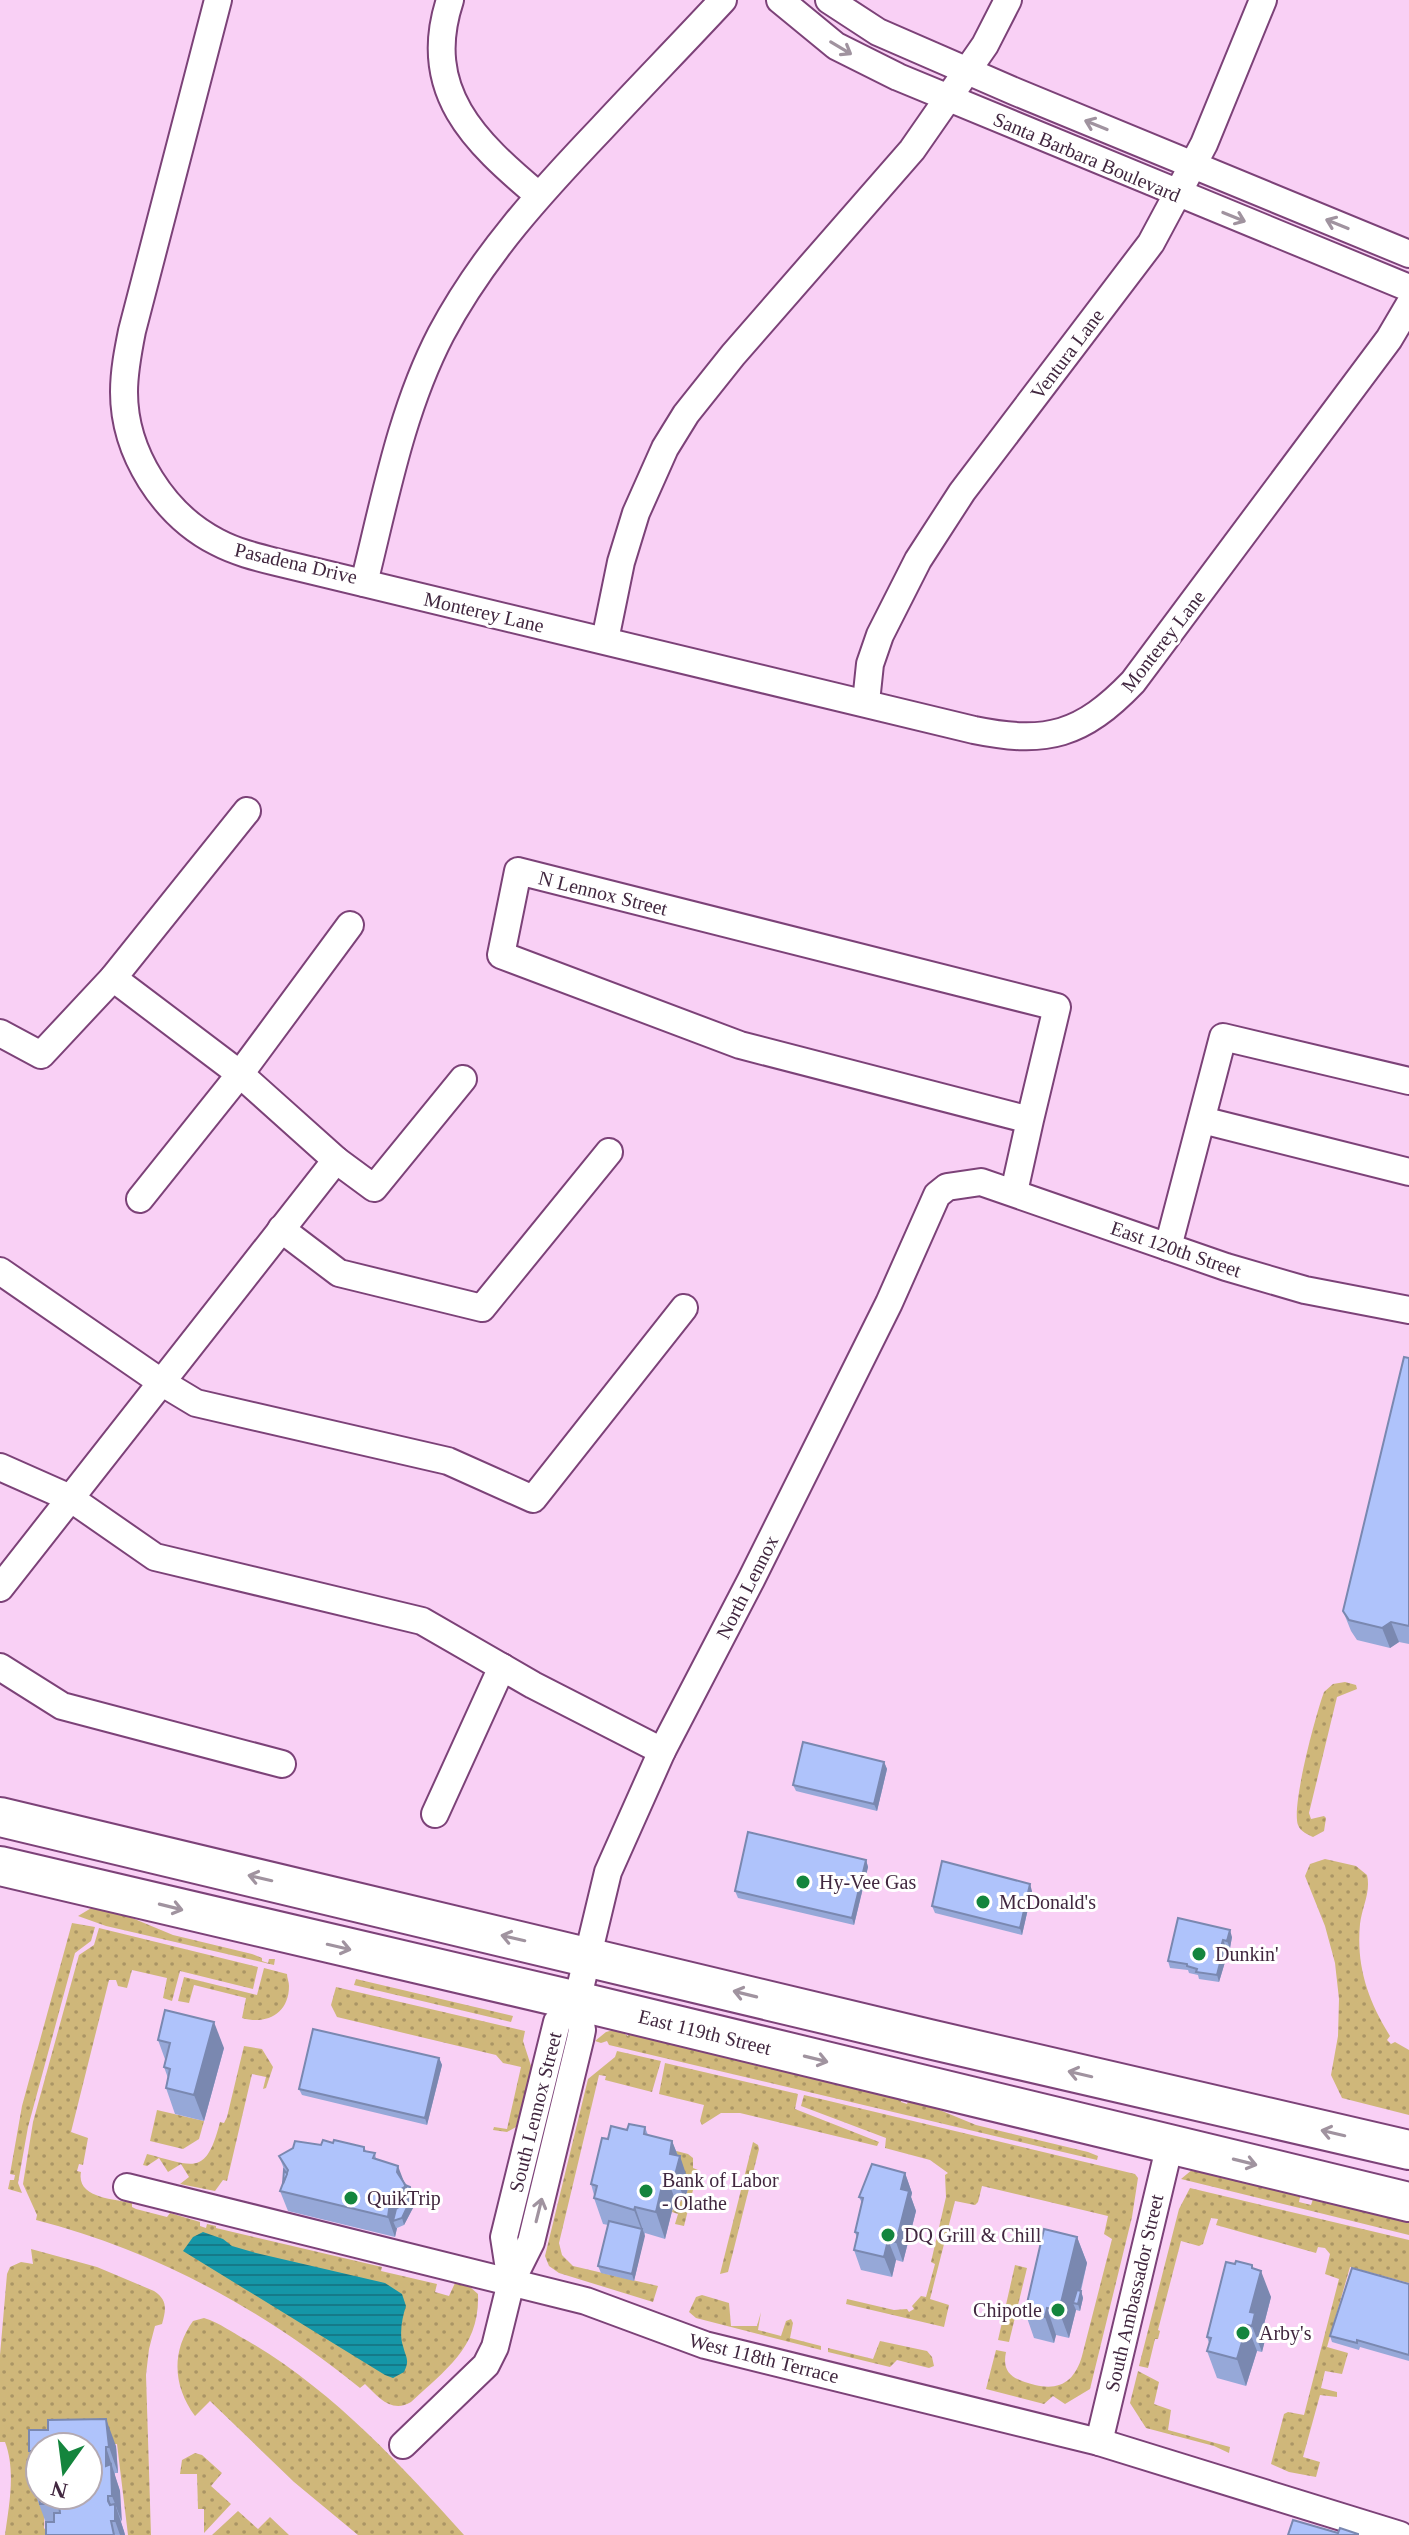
<svg xmlns="http://www.w3.org/2000/svg" width="1409" height="2535" viewBox="0 0 1409 2535" font-family="Georgia,serif">
<style>
.grass{fill:url(#grass-dots)}
.water{fill:url(#water-rules)}
.lines{fill:none;stroke-linecap:round;stroke-linejoin:round}
.minor-casing{stroke:#7c4278;stroke-width:30}
.secondary-casing{stroke:#7c4278;stroke-width:42}
.minor{stroke:#fff;stroke-width:26}
.secondary{stroke:#fff;stroke-width:38}
.wall{fill:#96a8d8}
.shaded-wall{fill:#7a88b0}
.building{fill:#afc3fb;stroke:#7a88b0;stroke-width:2;fill-rule:evenodd}
.oneway{stroke:#a0939f}
.poi-dot{fill:#14853d;stroke:#fff;stroke-width:3}
.labels{text-anchor:middle;dominant-baseline:central;stroke-width:6;stroke-linejoin:round;paint-order:stroke}
.street-label{font-size:20px;fill:#41273f;stroke:#fff}
.poi-label{font-size:20px;fill:#41273f;stroke:#fff;text-anchor:start}
</style>
<defs>
<pattern id="grass-dots" width="8" height="8" patternUnits="userSpaceOnUse" patternTransform="scale(2)"><rect width="8" height="8" fill="#cfb77a"/><path d="M2 2h.1M6 6h.1" fill="none" stroke="#aa9565" stroke-width="1.8" stroke-linecap="round"/></pattern>
<pattern id="water-rules" width="6" height="5" patternUnits="userSpaceOnUse" patternTransform="scale(2)"><rect width="6" height="5" fill="#1596a7"/><path d="M0 2.5h6" fill="none" stroke="#157a89"/></pattern>
</defs>
<rect width="100%" height="100%" fill="#f9d0f5"/>
<g class="grass">
<path d="M1345 1682 1356 1685 1357 1689 1337 1697 1309 1813 1311 1819 1324 1816 1326 1818 1324 1831 1313 1837C1307 1834 1301 1832 1298 1825 1291 1806 1316 1714 1324 1692L1333 1684Z"/>
<path d="M1325 1859 1356 1866 1367 1875C1371 1892 1362 1907 1360 1924 1356 1966 1368 2001 1390 2036L1387 2040 1391 2044 1395 2042 1409 2050V2115L1342 2098 1331 2075 1338 2036 1339 1999 1335 1963 1325 1926 1305 1876 1310 1864Z"/>
<path d="M93 1907 108 1908 173 1935 252 1954 262 1958V1961L268 1963 269 1959H275L274 1965 106 1926 78 1916Z"/>
<path d="M72 1923 95 1927 91 1941 75 1953 28 2127 18 2183 22 2193 8 2189 10 2180H14L15 2175 10 2174 22 2106Z"/>
<path d="M99 1928 258 1967 253 1989 180 1971 172 2001 163 1998 167 1978 132 1970 127 1988 118 1986 116 1980H109L71 2132 88 2138 83 2165 79 2164 77 2171 81 2172C76 2198 114 2199 132 2203V2207L136 2209 167 2217 170 2213 200 2222V2226L206 2228 207 2224 216 2226V2228L382 2267 381 2271 437 2284 435 2292 449 2296 455 2283 470 2287 478 2294C480 2347 446 2369 411 2402 392 2414 378 2397 365 2384L360 2388C263 2310 157 2251 36 2220L37 2215 23 2184 33 2122 79 1955 94 1945Z"/>
<path d="M264 1968 287 1974C287 1978 289 1982 289 1986 289 2014 266 2025 242 2018L246 1998 194 1985 189 2003 178 2001 184 1977 257 1995Z"/>
<path d="M356 1979 513 2016 511 2022 354 1985Z"/>
<path d="M336 1987 525 2031 523 2041 532 2069 516 2127 507 2132 493 2130 494 2127 507 2129 521 2067 503 2063 496 2055 337 2017 331 2005Z"/>
<path d="M617 2029 628 2036 629 2033 902 2098 901 2102 907 2104 909 2099H913L976 2125 1088 2152 1098 2156 1097 2160 609 2045 607 2041 601 2043 595 2041 606 2032Z"/>
<path d="M244 2046 262 2049 273 2067 266 2088 263 2089 266 2077 252 2074 227 2181 223 2180 215 2191 180 2184 189 2177 181 2164 168 2172 159 2158 147 2166 143 2165 147 2154C194 2166 206 2177 220 2122L224 2123 227 2117Z"/>
<path d="M617 2051 661 2061 652 2092 605 2080 606 2076 599 2075 559 2243 562 2255 573 2266 658 2286 653 2302 559 2273 549 2266 545 2256 588 2079 615 2057Z"/>
<path d="M665 2063 798 2094 795 2109 879 2142 877 2146 740 2113H721L702 2125 700 2121 704 2105 659 2094Z"/>
<path d="M804 2095 1135 2174 1138 2178 1132 2217 1090 2389 1065 2404 1053 2396 1044 2404 986 2389 996 2350 1006 2352C1001 2375 1016 2380 1035 2385 1060 2391 1075 2381 1082 2356L1112 2239 1104 2234 1108 2216 982 2186 978 2202 975 2205 955 2201 930 2299 949 2305 944 2327 846 2304 847 2299 894 2310 907 2309 909 2312 914 2309 912 2306 921 2296 926 2297 935 2264 931 2262 946 2197 945 2175 948 2173 930 2160 885 2148 886 2138 801 2106Z"/>
<path d="M157 2110 204 2121 199 2139 183 2149 150 2141Z"/>
<path d="M753 2142 758 2145 759 2149 728 2272 720 2274Z"/>
<path d="M657 2146 688 2154 693 2158V2168L698 2170 684 2226 675 2224 678 2214 672 2212 675 2199 678 2200 679 2205 681 2200 685 2201 689 2183Z"/>
<path d="M1193 2169 1301 2192 1299 2202 1311 2205 1314 2196 1409 2216V2235L1181 2179Z"/>
<path d="M1190 2188 1409 2240V2283L1350 2267 1327 2347 1348 2353 1342 2374 1325 2371 1321 2388 1337 2392V2397L1320 2395 1303 2457 1320 2462 1316 2477 1289 2472 1271 2464 1284 2414 1288 2412 1304 2415 1339 2279 1325 2274 1330 2254 1325 2248 1318 2247 1316 2253 1216 2225 1218 2219 1211 2218 1203 2244 1199 2246 1181 2241 1158 2330 1160 2331 1158 2339H1155L1148 2368 1139 2366 1179 2209Z"/>
<path d="M31 2249 97 2267 154 2291C168 2300 166 2310 162 2324L155 2326 149 2349 146 2375 151 2535H128L117 2444 40 2447V2495H45L44 2528 49 2535H5C9 2505 16 2471 5 2442H0V2355L7 2274 10 2267 21 2262 33 2264Z"/>
<path d="M1015 2265 1027 2268 1009 2342 998 2340Z"/>
<path d="M702 2295 729 2303 731 2326H757L761 2312 758 2330 781 2336 786 2321 791 2319 793 2323 790 2338 821 2346V2350L696 2318 689 2312 696 2297Z"/>
<path d="M204 2318C220 2323 233 2333 248 2341 333 2391 399 2463 464 2535H358L294 2482 210 2401 195 2416C173 2386 171 2352 193 2321Z"/>
<path d="M880 2341 927 2351 932 2357 934 2366 929 2368 897 2360 890 2367 828 2352V2348L873 2359Z"/>
<path d="M1138 2371 1159 2382 1154 2404 1171 2410 1168 2430 1230 2447 1229 2453 1214 2446 1146 2428 1130 2403Z"/>
<path d="M195 2453 202 2455 222 2473 211 2486 231 2504 204 2533V2509H198L197 2474H180L182 2460Z"/>
<path d="M238 2511 258 2529 270 2517 289 2535H212Z"/>
</g>
<path class="water" d="M203 2232 223 2239 232 2246 256 2253 385 2283 402 2294 406 2306C402 2318 399 2334 403 2346 406 2358 410 2360 404 2372L393 2378 385 2375 183 2251 193 2237Z"/>
<g class="lines">
<defs>
<g id="minor">
<path d="M218 0 132 331C128 351 124 371 124 392 124 453 164 515 217 542 236 552 256 557 276 562L974 730C1047 745 1082 735 1133 682L1389 339 1409 305"/>
<path d="M450 0C420 91 475 142 538 195"/>
<path d="M780 0 836 46 898 77 1409 288"/>
<path d="M829 0 878 32 1016 92 1409 254"/>
<path d="M364 583C385 499 401 411 441 334 483 255 541 192 602 128 642 85 683 43 723 0"/>
<path d="M605 640 621 562 636 513 665 448 686 414 733 355 912 150 985 45 1008 0"/>
<path d="M866 702 870 664 880 635 918 560 962 492 1151 243 1204 144 1263 0"/>
<path d="M0 1033 41 1055 113 978 247 811"/>
<path d="M1202 1120 1409 1172"/>
<path d="M336 1160 374 1188 463 1079"/>
<path d="M1014 1192 1030 1120 740 1045 501 955 518 871 1057 1007 1030 1120"/>
<path d="M140 1199 240 1074 350 925"/>
<path d="M281 1229 339 1273 482 1308 609 1152"/>
<path d="M1168 1247 1223 1037 1409 1081"/>
<path d="M0 1271 161 1382 196 1403 448 1461 533 1499 684 1308"/>
<path d="M0 1467 70 1498 155 1557 422 1621 533 1685 662 1751"/>
<path d="M0 1588 336 1160 240 1074 113 978"/>
<path d="M0 1667 62 1706 282 1764"/>
<path d="M435 1814 502 1667"/>
<path d="M127 2187 586 2301 705 2345 1099 2442 1400 2535"/>
<path d="M511 2282 504 2237 557 2022 577 2001"/>
<path d="M1099 2442 1170 2144"/>
<path d="M403 2445 486 2365 495 2347 511 2282 531 2242 580 2040 582 2030 577 2001 608 1872 662 1751 751 1580 889 1303 937 1195 947 1187 981 1182 1226 1267 1305 1290 1409 1310"/>
</g>
<g id="secondary">
<path d="M0 1817 929 2039 1409 2150"/>
<path d="M0 1866 577 2001 1409 2202"/>
</g>
</defs>
<use href="#minor" class="minor-casing"/>
<use href="#secondary" class="secondary-casing"/>
<use href="#minor" class="minor"/>
<use href="#secondary" class="secondary"/>
</g>
<g class="wall">
<path d="M1409 1358V1644L1399 1642 1390 1648 1357 1640 1351 1631 1343 1611Z"/>
<path d="M884 1762 887 1769 877 1811 796 1791 793 1785Z"/>
<path d="M866 1860 868 1867 854 1925 738 1898 735 1891Z"/>
<path d="M1032 1891 1022 1935 935 1913 932 1906Z"/>
<path d="M1232 1937 1230 1948 1226 1947 1223 1956 1225 1962 1219 1982 1199 1979 1198 1975 1189 1973 1188 1970 1170 1968 1168 1961Z"/>
<path d="M158 2040 224 2048 204 2121 175 2114 166 2088 168 2078 164 2067 166 2062Z"/>
<path d="M439 2058 442 2065 427 2125 302 2095 299 2089Z"/>
<path d="M645 2127 648 2135 672 2141 689 2183 685 2201 675 2199 665 2239 645 2233 634 2281 601 2273 598 2266 608 2225 603 2224 594 2198V2195L591 2184 608 2139 627 2130Z"/>
<path d="M333 2143 364 2147 366 2151 375 2153 376 2159 405 2185 412 2194 414 2206 404 2225 397 2228 395 2237 288 2211 280 2191 283 2184 284 2169 279 2156Z"/>
<path d="M905 2173 912 2193 911 2197 916 2211 903 2262 896 2260 892 2277 861 2270 854 2250 857 2238 855 2232 862 2203 859 2197Z"/>
<path d="M1077 2237 1087 2263 1081 2291 1083 2298 1080 2311 1076 2310 1069 2338 1056 2335 1054 2343 1034 2338 1025 2312Z"/>
<path d="M1235 2264 1254 2269 1271 2297 1262 2332 1265 2340 1262 2352 1257 2351 1246 2386 1217 2378 1207 2351 1209 2343 1207 2337Z"/>
<path d="M1409 2284V2361L1360 2347 1359 2350 1332 2342 1330 2336Z"/>
<path d="M116 2446 118 2473H115V2476L120 2491 121 2522 125 2535H46V2523L36 2496V2471L29 2451Z"/>
</g>
<g class="shaded-wall">
<path d="M1391 1622 1399 1642 1390 1648 1382 1628Z"/>
<path d="M884 1762 887 1769 877 1811 874 1804Z"/>
<path d="M866 1860 868 1867 854 1925 852 1918Z"/>
<path d="M1030 1884 1032 1891 1022 1935 1020 1928Z"/>
<path d="M1230 1930 1232 1937 1230 1948 1227 1941Z"/>
<path d="M1223 1940 1226 1947 1223 1956 1225 1962 1219 1982 1217 1975 1219 1954Z"/>
<path d="M214 2022 224 2048 204 2121 194 2095Z"/>
<path d="M439 2058 442 2065 427 2125 425 2118Z"/>
<path d="M672 2141 679 2159 680 2156 689 2183 685 2201 675 2175 670 2154Z"/>
<path d="M398 2166 411 2200 410 2187 414 2206 404 2225 402 2218 393 2221 396 2228H397L395 2237 388 2217 391 2195Z"/>
<path d="M665 2173 675 2199 665 2239 656 2212Z"/>
<path d="M905 2173 912 2193 911 2197 916 2211 903 2262 896 2242 901 2189Z"/>
<path d="M635 2207 645 2236 634 2281 632 2274 642 2231 634 2210Z"/>
<path d="M1077 2237 1087 2263 1077 2304 1073 2303 1076 2310 1069 2338 1059 2311Z"/>
<path d="M888 2240 896 2260 892 2277 884 2257Z"/>
<path d="M1252 2265 1258 2281 1261 2271 1271 2297 1262 2332 1265 2340 1262 2352 1252 2326 1250 2312Z"/>
<path d="M1081 2291 1083 2298 1080 2311 1078 2304Z"/>
<path d="M1047 2308 1056 2335 1054 2343 1045 2317Z"/>
<path d="M1247 2325 1257 2351 1246 2386 1237 2359Z"/>
<path d="M106 2419 116 2446 118 2473 109 2447Z"/>
<path d="M106 2447 120 2491 122 2522 112 2496 106 2466Z"/>
<path d="M108 2496 115 2517V2504L124 2531 125 2535H120L108 2501Z"/>
</g>
<g class="building">
<path d="M1404 1357 1409 1358V1626L1391 1622 1382 1628 1349 1620 1343 1611Z"/>
<path d="M803 1742 884 1762 874 1804 793 1785Z"/>
<path d="M748 1832 866 1860 852 1918 735 1891Z"/>
<path d="M942 1861 1030 1884 1020 1928 932 1906Z"/>
<path d="M1178 1918 1230 1930 1227 1941 1223 1940 1219 1954 1222 1955 1217 1975 1196 1972 1197 1969 1187 1966V1964L1168 1961Z"/>
<path d="M165 2010 214 2022 194 2095 166 2088 170 2069 164 2067 170 2043 158 2040Z"/>
<path d="M313 2029 439 2058 425 2118 299 2089Z"/>
<path d="M629 2124 645 2127 644 2134 672 2141 670 2154 680 2156 675 2175 665 2173 656 2212 635 2207 634 2210 594 2198 597 2186 591 2184 602 2138 608 2139 611 2126 627 2130Z"/>
<path d="M323 2140 333 2143 334 2140 364 2147V2151L375 2153 373 2158 398 2166 397 2172 406 2186 391 2195 388 2217 280 2191 288 2170 279 2156 293 2148 295 2141 321 2145Z"/>
<path d="M872 2164 905 2173 901 2189 909 2191 896 2242 888 2240 884 2257 854 2250 858 2233 855 2232 863 2198 859 2197Z"/>
<path d="M284 2170 287 2174 283 2184Z"/>
<path d="M405 2185 410 2187 411 2199 402 2218 393 2221 396 2209 411 2199Z"/>
<path d="M609 2221 642 2229 632 2274 598 2266Z"/>
<path d="M1044 2229 1077 2237 1059 2311 1047 2308 1045 2317 1025 2312Z"/>
<path d="M1236 2261 1252 2265V2268L1261 2271 1250 2312 1255 2313 1252 2326 1247 2325 1237 2359 1207 2351 1211 2338 1207 2337 1226 2262 1235 2264Z"/>
<path d="M1352 2268 1409 2284V2355L1357 2340V2343L1330 2336Z"/>
<path d="M1077 2290 1081 2291 1078 2304 1073 2303Z"/>
<path d="M106 2419 109 2447H106V2466L111 2464 112 2496H108V2501L110 2505 115 2504V2521H111L114 2535H46V2522H54V2513H60L59 2504H40V2496H36L37 2451H29V2430H48V2420ZM40 2447H88V2495H40Z"/>
<path d="M1293 2520 1338 2533 1340 2528 1358 2534V2535H1288Z"/>
</g>
<defs><path id="oneway-shaft" d="M-6 0H5M1.5-3L5.5 0L1.5 3" fill="none" stroke-width="1.6" stroke-linecap="round" stroke-linejoin="round" transform="scale(2)"/></defs>
<g class="oneway">
<use href="#oneway-shaft" transform="translate(841 48) rotate(31)"/>
<use href="#oneway-shaft" transform="translate(1096 125) rotate(-158)"/>
<use href="#oneway-shaft" transform="translate(1234 217) rotate(22)"/>
<use href="#oneway-shaft" transform="translate(1337 224) rotate(-158)"/>
<use href="#oneway-shaft" transform="translate(260 1878) rotate(-167)"/>
<use href="#oneway-shaft" transform="translate(171 1907) rotate(14)"/>
<use href="#oneway-shaft" transform="translate(513 1938) rotate(-167)"/>
<use href="#oneway-shaft" transform="translate(339 1947) rotate(13)"/>
<use href="#oneway-shaft" transform="translate(745 1994) rotate(-166)"/>
<use href="#oneway-shaft" transform="translate(816 2059) rotate(14)"/>
<use href="#oneway-shaft" transform="translate(1080 2074) rotate(-167)"/>
<use href="#oneway-shaft" transform="translate(1333 2133) rotate(-167)"/>
<use href="#oneway-shaft" transform="translate(1245 2162) rotate(14)"/>
<use href="#oneway-shaft" transform="translate(539 2210) rotate(-76)"/>
</g>
<g class="poi-dot">
<circle cx="803" cy="1882" r="8"/>
<circle cx="983" cy="1902" r="8"/>
<circle cx="1199" cy="1954" r="8"/>
<circle cx="646" cy="2191" r="8"/>
<circle cx="351" cy="2198" r="8"/>
<circle cx="888" cy="2235" r="8"/>
<circle cx="1058" cy="2310" r="8"/>
<circle cx="1243" cy="2333" r="8"/>
</g>
<g class="labels">
<g class="street-label">
<text transform="translate(1087 157) rotate(23)">Santa Barbara Boulevard</text>
<text transform="translate(1067 354) rotate(-53)">Ventura Lane</text>
<text transform="translate(296 563) rotate(13)">Pasadena Drive</text>
<text transform="translate(484 612) rotate(13)">Monterey Lane</text>
<text transform="translate(1163 641) rotate(-52)">Monterey Lane</text>
<text transform="translate(603 893) rotate(14)">N Lennox Street</text>
<text transform="translate(1176 1249) rotate(19)">East 120th Street</text>
<text transform="translate(747 1587) rotate(-63)">North Lennox</text>
<text transform="translate(705 2032) rotate(14)">East 119th Street</text>
<text transform="translate(535 2112) rotate(-76)">South Lennox Street</text>
<text transform="translate(1134 2293) rotate(-77)">South Ambassador Street</text>
<text transform="translate(764 2358) rotate(14)">West 118th Terrace</text>
</g>
<g class="poi-label">
<text x="819" y="1882">Hy-Vee Gas</text>
<text x="999" y="1902">McDonald's</text>
<text x="1215" y="1954">Dunkin'</text>
<text x="662" y="2180">Bank of Labor<tspan x="662" dy="23">- Olathe</tspan></text>
<text x="367" y="2198">QuikTrip</text>
<text x="904" y="2235">DQ Grill &amp; Chill</text>
<text x="1042" y="2310" text-anchor="end">Chipotle</text>
<text x="1259" y="2333">Arby's</text>
</g>
</g>
<g transform="translate(64 2471) rotate(194)"><circle r="38" fill="#ffffff" stroke="#b3a9b2" stroke-width="2"/>
<path d="M0-6L14 30L0 20L-14 30Z" fill="#14853d"/>
<text y="-12" font-size="22" font-weight="bold" text-anchor="middle" fill="#41273f">N</text>
</g>
</svg>
